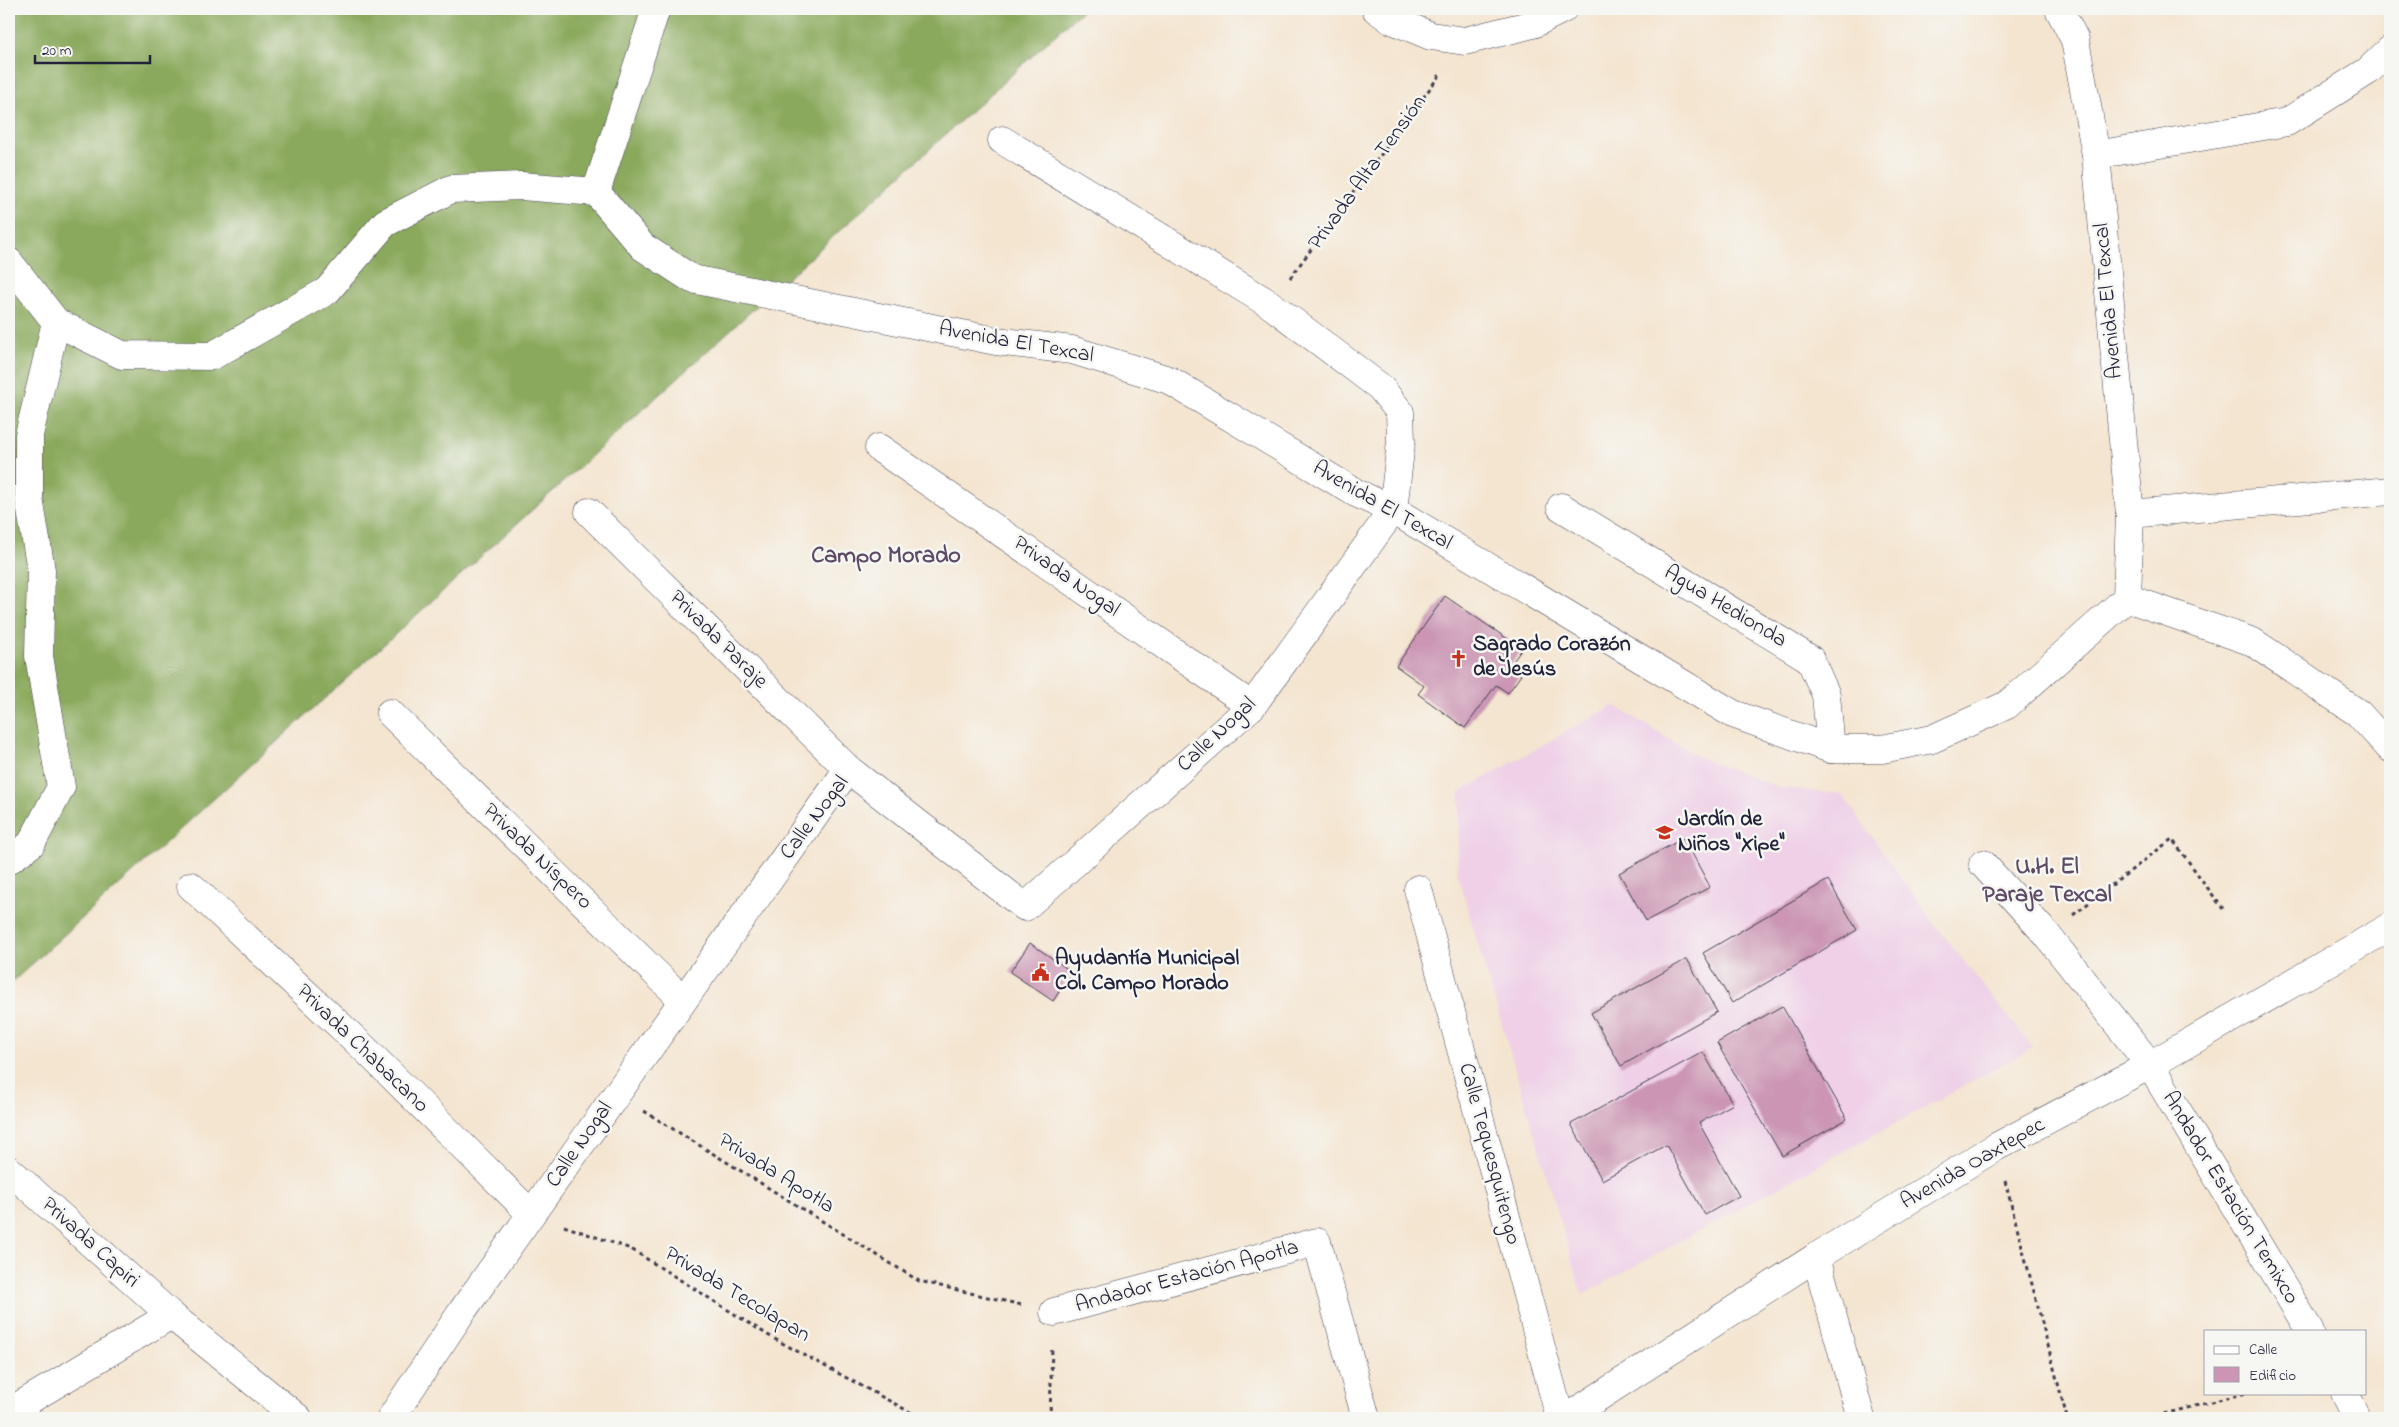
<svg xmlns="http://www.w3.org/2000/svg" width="2399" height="1427" viewBox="0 0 2399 1427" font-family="'Indie Flower',sans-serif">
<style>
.built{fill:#efd0e7}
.forest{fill:#8aa95c;stroke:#56664c}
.building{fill:#cb95b3}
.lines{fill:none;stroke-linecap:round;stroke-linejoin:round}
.minor-casing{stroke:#423f51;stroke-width:29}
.path{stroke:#423f51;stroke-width:3;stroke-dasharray:4 4;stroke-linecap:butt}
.minor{stroke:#fff;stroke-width:28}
.labels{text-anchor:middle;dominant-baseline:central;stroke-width:5;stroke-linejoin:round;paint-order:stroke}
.street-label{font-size:22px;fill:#22223b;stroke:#f6f6f2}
.poi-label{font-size:22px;font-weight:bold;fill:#22223b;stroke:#f6f6f2;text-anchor:start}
.neighbourhood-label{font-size:24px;font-weight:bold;fill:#5d4a65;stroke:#f6f6f2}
</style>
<rect width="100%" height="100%" fill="#f6f6f2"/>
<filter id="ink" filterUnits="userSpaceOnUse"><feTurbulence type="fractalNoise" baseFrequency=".02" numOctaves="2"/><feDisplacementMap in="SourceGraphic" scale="10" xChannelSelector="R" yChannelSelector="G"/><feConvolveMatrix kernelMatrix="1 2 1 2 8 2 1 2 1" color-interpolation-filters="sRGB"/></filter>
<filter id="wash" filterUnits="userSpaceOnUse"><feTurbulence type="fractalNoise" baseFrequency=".0096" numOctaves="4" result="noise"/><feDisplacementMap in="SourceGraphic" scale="20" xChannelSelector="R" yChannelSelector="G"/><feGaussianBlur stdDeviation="1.12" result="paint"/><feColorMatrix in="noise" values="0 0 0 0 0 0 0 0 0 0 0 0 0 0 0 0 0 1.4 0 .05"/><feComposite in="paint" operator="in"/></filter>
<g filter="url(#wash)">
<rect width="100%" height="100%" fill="#f4e5d0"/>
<path class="built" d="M1614 705 1698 757 1781 788 1842 794 1931 920 2033 1048 1582 1295 1457 873 1460 792Z"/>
<path class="forest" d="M9 9H1084L9 985Z"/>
<g id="blocks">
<g class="building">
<path d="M1445 596 1522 649 1509 667 1521 675 1508 693 1496 685 1465 728 1418 694 1424 686 1396 666Z"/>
<path d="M1684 838 1710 887 1646 921 1619 873Z"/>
<path d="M1828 880 1857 930 1732 1003 1703 953Z"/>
<path d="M1030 943 1072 972 1053 1001 1010 972Z"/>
<path d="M1687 959 1717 1012 1621 1066 1591 1013Z"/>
<path d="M1782 1006 1847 1119 1782 1156 1717 1043Z"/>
<path d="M1703 1052 1733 1104 1699 1123 1739 1196 1705 1215 1666 1145 1602 1180 1571 1124Z"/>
</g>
</g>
</g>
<g filter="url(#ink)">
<use href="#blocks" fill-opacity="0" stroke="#423f51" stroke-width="1"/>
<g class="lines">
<defs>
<g id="minor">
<path d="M1376 9 1390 19 1431 36 1465 41 1533 24 1563 9"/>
<path d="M2096 155 2287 122 2368 71 2390 50"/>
<path d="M596 192 656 9"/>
<path d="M9 262 56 322 122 355 212 356 327 291 385 223 451 189 521 186 596 192 643 247 692 279 996 341 1072 350 1169 380 1356 493 1393 510 1733 714 1831 749H1882L1932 739 2007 705 2127 598 2130 514 2096 155 2075 40 2059 9"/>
<path d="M879 448 1252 706"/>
<path d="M1561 507 1810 659 1826 695 1831 749"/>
<path d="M589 512 848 769 1025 907 1252 706 1393 510 1401 442 1400 412 1380 387 1271 305 1002 140"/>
<path d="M2130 514 2390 491"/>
<path d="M2127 598 2253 642 2358 713 2390 748"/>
<path d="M390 713 683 1000"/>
<path d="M9 860 31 844 61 787 39 656 41 570 29 498V435L56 322"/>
<path d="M1983 864 2047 935 2150 1065 2310 1331"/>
<path d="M191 886 366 1050 531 1214"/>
<path d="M1418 889 1560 1418"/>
<path d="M9 1170 171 1315 298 1418"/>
<path d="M1816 1257 1861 1418"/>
<path d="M1054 1312 1317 1242 1366 1418"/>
<path d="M2345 1393 2357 1418"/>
<path d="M9 1412 171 1315"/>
<path d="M391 1418 463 1310 848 769"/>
<path d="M1566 1418 1816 1257 1996 1147 2150 1065 2390 927"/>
</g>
</defs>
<use href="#minor" class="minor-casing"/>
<g class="path">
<path d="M1290 278 1442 72"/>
<path d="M2073 915 2172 839 2223 909"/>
<path d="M644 1111 919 1281 1022 1305"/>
<path d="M2005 1181 2067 1418"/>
<path d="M564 1226 631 1249 771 1337 921 1418"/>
<path d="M1050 1418 1052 1346"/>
<path d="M2148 1418 2246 1393"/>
</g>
<use href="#minor" class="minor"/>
</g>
</g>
<defs>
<symbol id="church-bare" viewBox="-9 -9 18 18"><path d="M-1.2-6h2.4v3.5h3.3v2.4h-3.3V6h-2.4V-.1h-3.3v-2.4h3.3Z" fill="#c8321e" stroke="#f6f6f2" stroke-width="2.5" paint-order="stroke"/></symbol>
<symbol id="school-bare" viewBox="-9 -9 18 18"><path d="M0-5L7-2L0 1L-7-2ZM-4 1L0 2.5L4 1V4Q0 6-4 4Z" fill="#c8321e" stroke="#f6f6f2" stroke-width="2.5" paint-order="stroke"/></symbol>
<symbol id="civic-bare" viewBox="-9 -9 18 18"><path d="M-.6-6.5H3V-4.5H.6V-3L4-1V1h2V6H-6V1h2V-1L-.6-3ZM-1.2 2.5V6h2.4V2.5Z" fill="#c8321e" stroke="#f6f6f2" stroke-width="2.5" paint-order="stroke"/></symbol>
</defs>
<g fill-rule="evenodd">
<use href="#church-bare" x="1446" y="646" width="25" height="25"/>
<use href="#school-bare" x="1652" y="820" width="25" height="25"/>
<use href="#civic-bare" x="1028" y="960" width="25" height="25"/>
</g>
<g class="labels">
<g class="street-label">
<text transform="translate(1368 173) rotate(-54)">Privada Alta Tensión</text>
<text transform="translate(2109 301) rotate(-95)">Avenida El Texcal</text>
<text transform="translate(1016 343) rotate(10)">Avenida El Texcal</text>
<text transform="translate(1382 506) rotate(30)">Avenida El Texcal</text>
<text transform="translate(1066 577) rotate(35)">Privada Nogal</text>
<text transform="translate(1725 607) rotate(31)">Agua Hedionda</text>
<text transform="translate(718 640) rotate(45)">Privada Paraje</text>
<text transform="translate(1217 735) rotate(-43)">Calle Nogal</text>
<text transform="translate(815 818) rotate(-53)">Calle Nogal</text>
<text transform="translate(537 857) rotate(44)">Privada Níspero</text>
<text transform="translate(362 1049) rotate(44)">Privada Chabacano</text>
<text transform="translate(580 1145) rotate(-55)">Calle Nogal</text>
<text transform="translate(1489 1154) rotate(75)">Calle Tequesquitengo</text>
<text transform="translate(1973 1164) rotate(-30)">Avenida Oaxtepec</text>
<text transform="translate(776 1174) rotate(32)">Privada Apotla</text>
<text transform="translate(2230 1198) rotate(59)">Andador Estación Temixco</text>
<text transform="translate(90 1243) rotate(42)">Privada Capiri</text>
<text transform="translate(1187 1277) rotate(-15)">Andador Estación Apotla</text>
<text transform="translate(737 1295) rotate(31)">Privada Tecolapan</text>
</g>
<g class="poi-label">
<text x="1473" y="645">Sagrado Corazón<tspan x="1473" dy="25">de Jesús</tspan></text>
<text x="1678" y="820">Jardín de<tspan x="1678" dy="25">Niños "Xipe"</tspan></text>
<text x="1055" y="959">Ayudantía Municipal<tspan x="1055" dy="25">Col. Campo Morado</tspan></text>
</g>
<g class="neighbourhood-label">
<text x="886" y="556">Campo Morado</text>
<text x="2047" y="867">U.H. El<tspan x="2047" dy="28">Paraje Texcal</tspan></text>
</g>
</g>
<rect width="2399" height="1427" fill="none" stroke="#f6f6f2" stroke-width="30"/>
<rect x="2204" y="1330" width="162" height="65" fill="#f6f6f2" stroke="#a1a1a9"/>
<rect x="2214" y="1346" width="25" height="8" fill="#ffffff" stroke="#a1a1a9"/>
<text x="2249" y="1354" font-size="15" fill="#22223b">Calle</text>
<rect x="2214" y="1367" width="25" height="15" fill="#cb95b3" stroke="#a1a1a9"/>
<text x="2249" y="1380" font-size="15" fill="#22223b">Edificio</text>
<path d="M35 55v8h115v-8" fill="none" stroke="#22223b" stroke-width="2.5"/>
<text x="42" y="55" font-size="15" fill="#22223b" stroke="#f6f6f2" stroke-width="4" paint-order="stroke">20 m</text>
</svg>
